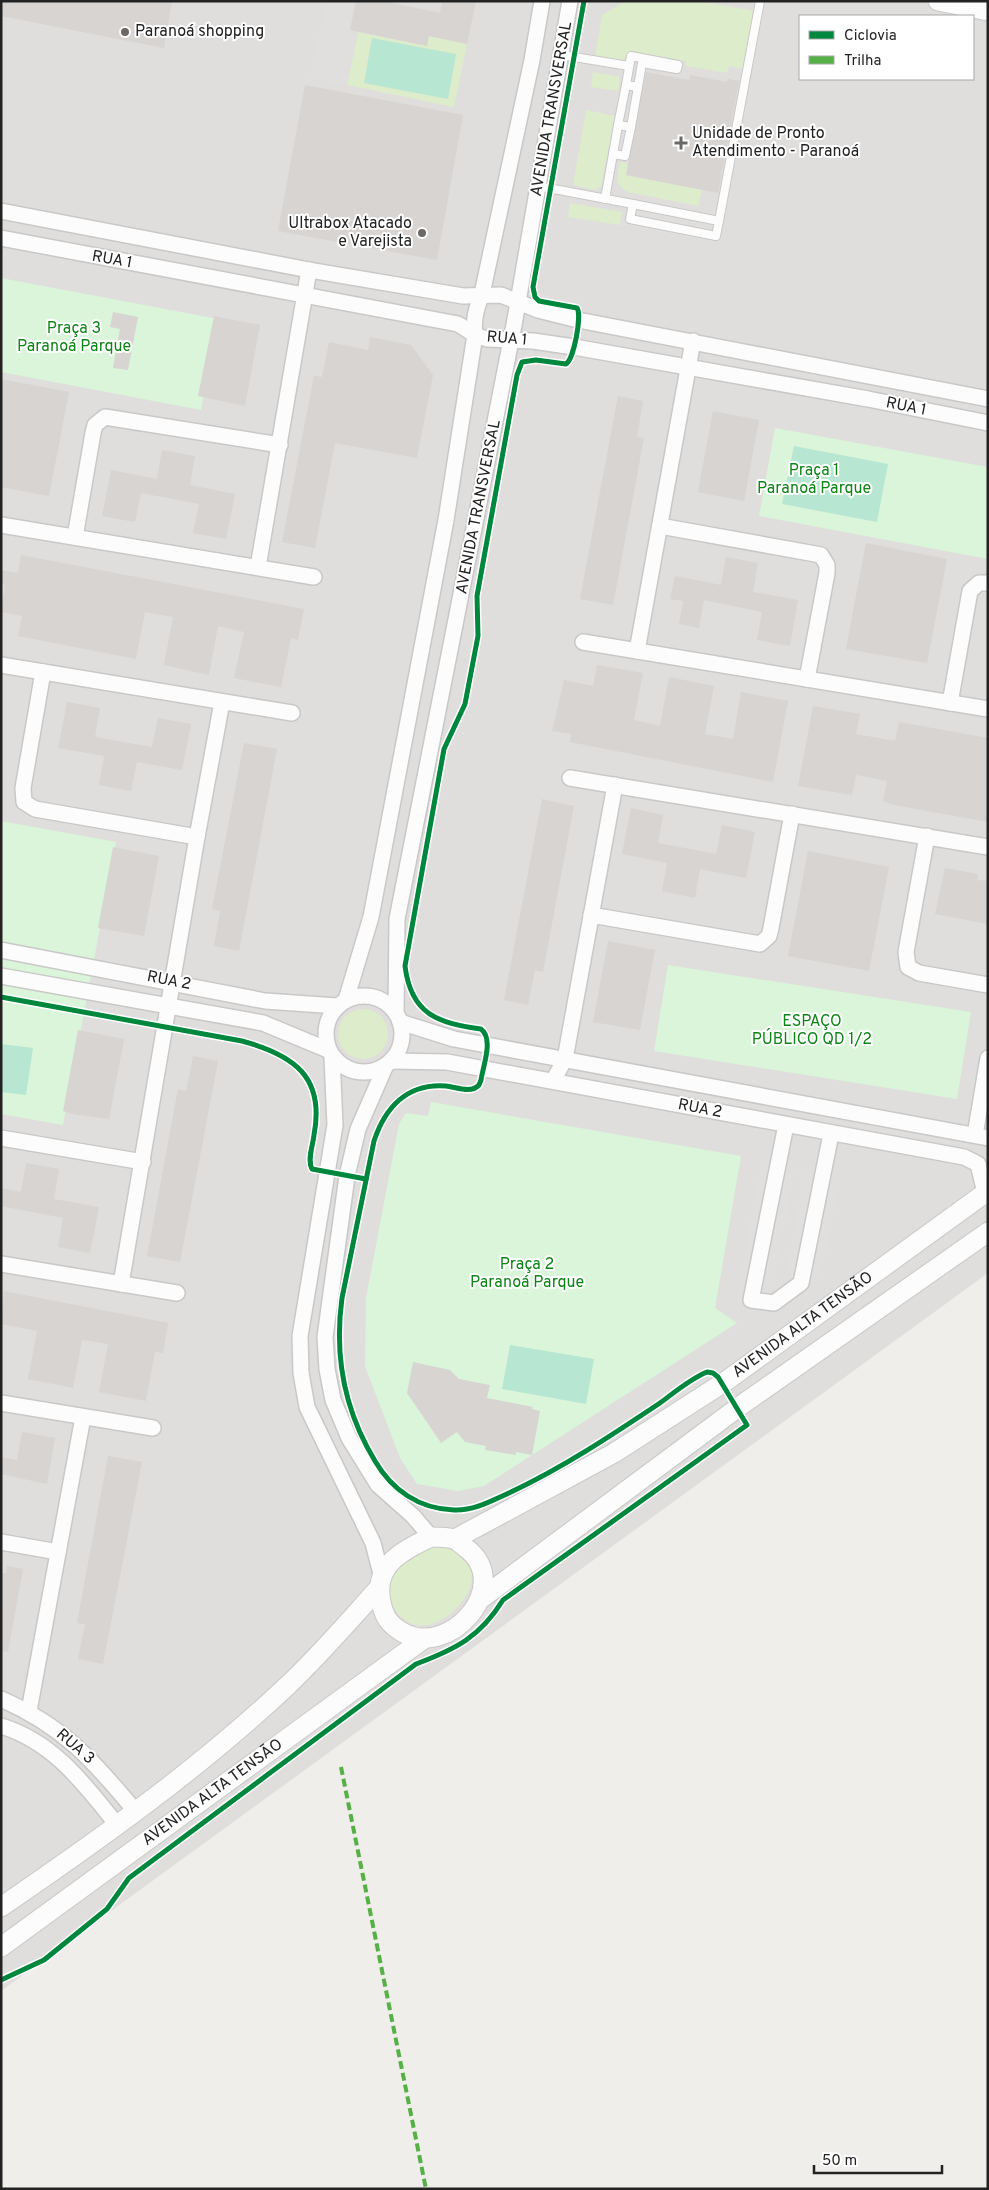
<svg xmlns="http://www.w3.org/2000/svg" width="989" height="2190" viewBox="0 0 989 2190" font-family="Overpass,sans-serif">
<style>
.residential{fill:#dfdedc;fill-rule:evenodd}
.grass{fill:#ddeccb}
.park{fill:#daf5da}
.pitch{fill:#b7e6d2}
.parking{fill:#e0dfde}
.building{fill:#d7d4d2}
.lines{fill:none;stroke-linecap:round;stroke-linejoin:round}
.service-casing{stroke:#c9c8c7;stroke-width:10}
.minor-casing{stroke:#c9c8c7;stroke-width:18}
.tertiary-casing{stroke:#c9c8c7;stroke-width:21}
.service{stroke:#fdfcfc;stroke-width:8}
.minor{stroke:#fdfcfc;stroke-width:15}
.tertiary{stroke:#fdfcfc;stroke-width:19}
.quiet{stroke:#55b145;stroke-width:4;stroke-dasharray:8 4;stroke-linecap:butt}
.cycleway-casing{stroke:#fff;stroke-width:8}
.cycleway{stroke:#00873e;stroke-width:5}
.poi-dot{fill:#6a6968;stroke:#fff;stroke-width:2}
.labels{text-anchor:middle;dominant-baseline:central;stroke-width:4;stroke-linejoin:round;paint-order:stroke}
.poi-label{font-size:16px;fill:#222;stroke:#fff;text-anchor:start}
.street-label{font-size:16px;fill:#222;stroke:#fff}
.park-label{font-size:16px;fill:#0c8416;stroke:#fff}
</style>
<rect width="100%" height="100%" fill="#f0eeeb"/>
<path class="residential" d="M1 1H988V1273L1 1991ZM800 16H973V79H800Z"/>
<g class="grass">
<path d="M626 1H699L754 11 743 69 729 66 727 73 686 66V61L629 51 627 62 595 56 602 15Z"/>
<path d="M358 32 427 46 429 36 467 44 454 107 347 85Z"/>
<path d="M593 72 620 77 618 91 591 87Z"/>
<path d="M586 110 615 116 601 186 596 190 573 185Z"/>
<path d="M620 162 628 163 626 175 702 190 698 206 628 192C614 185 617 176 620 162Z"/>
<path d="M570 203 622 212 620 225 568 217Z"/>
<circle cx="363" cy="1034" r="25"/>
<path d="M436 1546C515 1559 444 1646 406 1621 389 1609 384 1586 396 1568 404 1556 423 1550 436 1546Z"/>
</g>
<g class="park">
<path d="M1 278 218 319 201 410 1 372Z"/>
<path d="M775 428 988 467V559L759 516Z"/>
<path d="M1 821 116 842 63 1125 1 1114Z"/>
<path d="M668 965 971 1012 957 1099 654 1051Z"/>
<path d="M431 1102 741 1156 715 1308 737 1323 484 1486 458 1491 417 1484 400 1458 365 1366 366 1298 399 1124 406 1113 428 1116Z"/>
</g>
<g class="pitch">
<path d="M372 38 456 54 448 99 364 83Z"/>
<path d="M794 446 888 464 877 522 782 504Z"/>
<path d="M1 1044 33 1048 26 1095 1 1092Z"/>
<path d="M510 1345 594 1359 586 1404 502 1389Z"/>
</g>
<g class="parking">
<path d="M326 1H356L350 30 358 32 347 85 310 78Z"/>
<path d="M617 118 636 121 629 163 609 159Z"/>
<path d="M622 212 722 230 720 243 620 225Z"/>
<path d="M761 1166 794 1172 773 1284 761 1282 758 1298 737 1294Z"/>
<path d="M803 1173 841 1179 820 1277 786 1278Z"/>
</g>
<g class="building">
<path d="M1 1H172L164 48 1 16Z"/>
<path d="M356 1H383L440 13 442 1H476L467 44 429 36 427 46 350 30Z"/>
<path d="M646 72 689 80 690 75 727 82 728 79 739 81 718 193 626 175Z"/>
<path d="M305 85 463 115 437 260 278 231Z"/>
<path d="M113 312 138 317 128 370 113 368 120 329 110 327Z"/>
<path d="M214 316 260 325 245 406 198 396Z"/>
<path d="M370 337 411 345 433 375 417 458 335 443 315 548 282 542 314 376 322 377 329 342 368 350Z"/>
<path d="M1 379 69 392 49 496 1 487Z"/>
<path d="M618 396 643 401 637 437 644 438 613 605 580 599Z"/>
<path d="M713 411 759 420 744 501 698 492Z"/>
<path d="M162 450 195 456 190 485 235 494 226 539 193 533 199 504 141 493 135 522 102 516 111 470 157 479Z"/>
<path d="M866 543 947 559 927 663 846 649Z"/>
<path d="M21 555 304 609 298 640 291 638 281 687 234 678 244 632 218 626 209 675 164 665 173 617 145 612 136 659 18 636 22 616 1 612 5 585 1 584V570L18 573Z"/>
<path d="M726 557 758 563 753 592 798 600 790 646 757 640 762 612 704 600 699 628 679 624 683 601 670 599 675 576 721 585Z"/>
<path d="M597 665 643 673 634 720 660 726 669 677 714 686 705 734 733 739 741 692 788 701 773 782 570 742 571 734 552 731 564 680 593 686Z"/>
<path d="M67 702 100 708 95 737 152 747 158 718 191 724 182 770 137 762 131 791 99 785 104 756 58 748Z"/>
<path d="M813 706 860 714 856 734 895 741 899 722 988 738V822L894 805 883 801 887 781 856 775 852 795 798 786Z"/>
<path d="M244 743 277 749 239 951 214 946 220 911 212 909Z"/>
<path d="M542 799 574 806 543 972 535 970 528 1005 504 1000Z"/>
<path d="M631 808 663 815 658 843 716 854 722 825 755 832 746 878 700 869 695 898 662 891 667 863 622 854Z"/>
<path d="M113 847 159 856 144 936 98 928Z"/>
<path d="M808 851 889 867 869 971 788 956Z"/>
<path d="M945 868 978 874 977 880 988 881V924L935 914Z"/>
<path d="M608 941 655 950 640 1030 593 1022Z"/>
<path d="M78 1030 124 1039 109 1119 73 1114 63 1111Z"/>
<path d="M193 1056 218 1061 180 1262 147 1256 178 1089 186 1091Z"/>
<path d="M26 1163 59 1169 54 1199 99 1207 90 1253 58 1247 63 1218 1 1206V1188L21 1192Z"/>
<path d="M4 1291 168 1323 163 1353 155 1352 146 1401 99 1392 108 1344 82 1340 73 1388 28 1379 37 1331 1 1324Z"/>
<path d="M413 1362 450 1370 459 1379 490 1385 487 1398 533 1407 532 1409 540 1411 532 1455 516 1452V1455L485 1450 486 1446 465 1442 457 1432 441 1443 407 1393Z"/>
<path d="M22 1432 55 1438 47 1484 1 1474V1457L17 1460Z"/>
<path d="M108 1456 142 1462 103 1664 78 1659 85 1624 77 1623Z"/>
<path d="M7 1566 23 1569 8 1652 1 1651V1573H6Z"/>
</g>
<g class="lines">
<defs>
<g id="service">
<path d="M562 55 629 66"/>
<path d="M631 56 678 65 677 69 642 63 638 87 626 85Z"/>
<path d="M618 125 631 127 625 156 613 154Z"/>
<path d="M618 125 626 85"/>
<path d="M631 127 638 87"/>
<path d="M538 186 633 204"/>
<path d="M605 199 613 154"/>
<path d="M633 204 719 221 716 236 630 219Z"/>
<path d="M719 221 760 1"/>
</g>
<g id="minor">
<path d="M1 211 309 270 463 296 501 295 538 310 578 320 988 399"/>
<path d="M1 238 458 324 475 335 487 339 533 341 574 347 868 399 988 423"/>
<path d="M1 525 314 577"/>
<path d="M660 526 821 555 827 565V573L807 679"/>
<path d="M75 537 93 433 95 425 105 417 280 445"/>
<path d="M258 567 309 270"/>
<path d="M583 642 988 709"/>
<path d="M637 651 693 341"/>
<path d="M1 665 292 713"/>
<path d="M43 672 23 788 24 802 35 809 197 837"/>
<path d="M950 703 970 591 979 583H988"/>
<path d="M570 778 988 847"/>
<path d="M927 836 906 952 908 967 919 973 988 985"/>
<path d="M591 915 760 944 769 936 771 928 792 814"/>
<path d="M1 950 265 1001 337 1006"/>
<path d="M1 976 263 1023 328 1050"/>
<circle cx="364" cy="1034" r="38"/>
<path d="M346 1000 371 917 446 520 475 335C473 320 476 309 482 294L532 60 542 1"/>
<path d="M396 1013 397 919 514 325 570 1"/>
<path d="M400 1022 454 1039 988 1138"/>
<path d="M332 1057 335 1125 300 1336 301 1373 307 1407 373 1543 381 1574"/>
<path d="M391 1061 447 1062 964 1157 978 1164 985 1193"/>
<path d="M386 1065 358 1129 347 1176 325 1337 327 1369 333 1400 349 1438 378 1485 413 1516 431 1537"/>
<path d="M553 1081 565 1059 615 785"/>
<path d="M786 1125 751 1300 774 1303 801 1283 831 1134"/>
<path d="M975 1135 988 1058"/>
<path d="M1 1138 143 1162"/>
<path d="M1 1264 177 1293"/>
<path d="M121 1284 197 837 222 702"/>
<path d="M1 1403 153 1428"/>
<path d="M1 1542 58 1552"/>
<path d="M1 1699C63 1726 94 1761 136 1812"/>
<path d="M29 1711 83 1417"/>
<path d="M1 1726C54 1742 85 1785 118 1826"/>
</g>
<g id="tertiary">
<path d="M938 1 988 11"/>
<path d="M431 1537C438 1537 447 1537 454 1539 458 1541 462 1545 466 1548 515 1585 449 1660 402 1632 389 1624 384 1617 381 1602 373 1565 402 1551 431 1537Z"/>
<path id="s1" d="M455 1539 614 1453 726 1381 988 1191"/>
<path d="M482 1598 740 1406 988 1232"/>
<path d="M1 1907C100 1839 199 1769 287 1686 319 1656 348 1622 378 1589"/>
<path id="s2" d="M1 1947 425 1638"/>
</g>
</defs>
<use href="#service" class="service-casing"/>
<use href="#minor" class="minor-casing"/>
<use href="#tertiary" class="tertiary-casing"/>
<use href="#service" class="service"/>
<use href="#minor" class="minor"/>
<use href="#tertiary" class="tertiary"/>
<path class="quiet" d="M341 1767 426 2189"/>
<defs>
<g id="cycleway">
<path d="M1 997 242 1041C294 1055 325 1077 314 1135 313 1145 307 1160 312 1169L366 1179"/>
<path d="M1 1980 44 1960 107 1909 129 1878 416 1664C456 1649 480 1637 503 1600L747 1425 718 1377 713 1373 707 1372C690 1379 675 1392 660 1403 612 1435 564 1467 511 1492 493 1500 474 1511 454 1510 419 1509 392 1490 375 1461 344 1410 334 1356 342 1298L374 1141C385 1108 407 1083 446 1086 456 1087 471 1094 479 1085L481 1080C483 1066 494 1039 481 1029 437 1023 411 1014 405 966L444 749 465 704 478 636 477 596 517 375 522 362 536 360 566 364C574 359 582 315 577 308L539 301 535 297 533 287 584 1"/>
</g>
</defs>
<use href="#cycleway" class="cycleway-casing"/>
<use href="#cycleway" class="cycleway"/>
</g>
<g class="poi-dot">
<circle cx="125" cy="32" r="5"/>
<path d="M678.5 135.5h5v5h5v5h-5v5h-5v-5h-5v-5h5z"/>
<circle cx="422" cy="233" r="5"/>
</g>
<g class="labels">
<g class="poi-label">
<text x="135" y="32">Paranoá shopping</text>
<text x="692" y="134">Unidade de Pronto<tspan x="692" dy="18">Atendimento - Paranoá</tspan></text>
<text x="412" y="224" text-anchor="end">Ultrabox Atacado<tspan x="412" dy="18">e Varejista</tspan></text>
</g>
<g class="street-label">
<text transform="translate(552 109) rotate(-80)">AVENIDA TRANSVERSAL</text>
<text transform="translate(112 260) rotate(10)">RUA 1</text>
<text transform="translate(507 339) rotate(5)">RUA 1</text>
<text transform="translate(906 407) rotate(11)">RUA 1</text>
<text transform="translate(479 507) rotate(-79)">AVENIDA TRANSVERSAL</text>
<text transform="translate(169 981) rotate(11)">RUA 2</text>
<text transform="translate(700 1109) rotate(11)">RUA 2</text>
<text stroke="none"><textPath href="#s1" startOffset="409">AVENIDA ALTA TENSÃO</textPath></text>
<text transform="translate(75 1747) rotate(41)">RUA 3</text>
<text stroke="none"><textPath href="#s2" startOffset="262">AVENIDA ALTA TENSĀO</textPath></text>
</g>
<g class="park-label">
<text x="74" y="329">Praça 3<tspan x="74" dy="18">Paranoá Parque</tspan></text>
<text x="814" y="471">Praça 1<tspan x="814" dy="18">Paranoá Parque</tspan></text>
<text x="812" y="1022">ESPAÇO<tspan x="812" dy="18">PÚBLICO QD 1/2</tspan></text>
<text x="527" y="1265">Praça 2<tspan x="527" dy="18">Paranoá Parque</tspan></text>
</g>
</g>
<rect width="989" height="2190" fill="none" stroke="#222222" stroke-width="5"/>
<rect x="799" y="15" width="175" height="65" fill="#ffffff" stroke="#a7a7a7"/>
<rect x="809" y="31" width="25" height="8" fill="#00873e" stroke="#a7a7a7"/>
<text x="844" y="40" font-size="15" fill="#222222">Ciclovia</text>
<rect x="809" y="56" width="25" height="8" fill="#55b145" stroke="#a7a7a7"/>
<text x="844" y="65" font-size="15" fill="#222222">Trilha</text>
<path d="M814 2165v8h128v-8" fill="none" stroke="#222222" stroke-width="2.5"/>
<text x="822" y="2165" font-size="15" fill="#222222" stroke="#ffffff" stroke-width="4" paint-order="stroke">50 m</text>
</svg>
